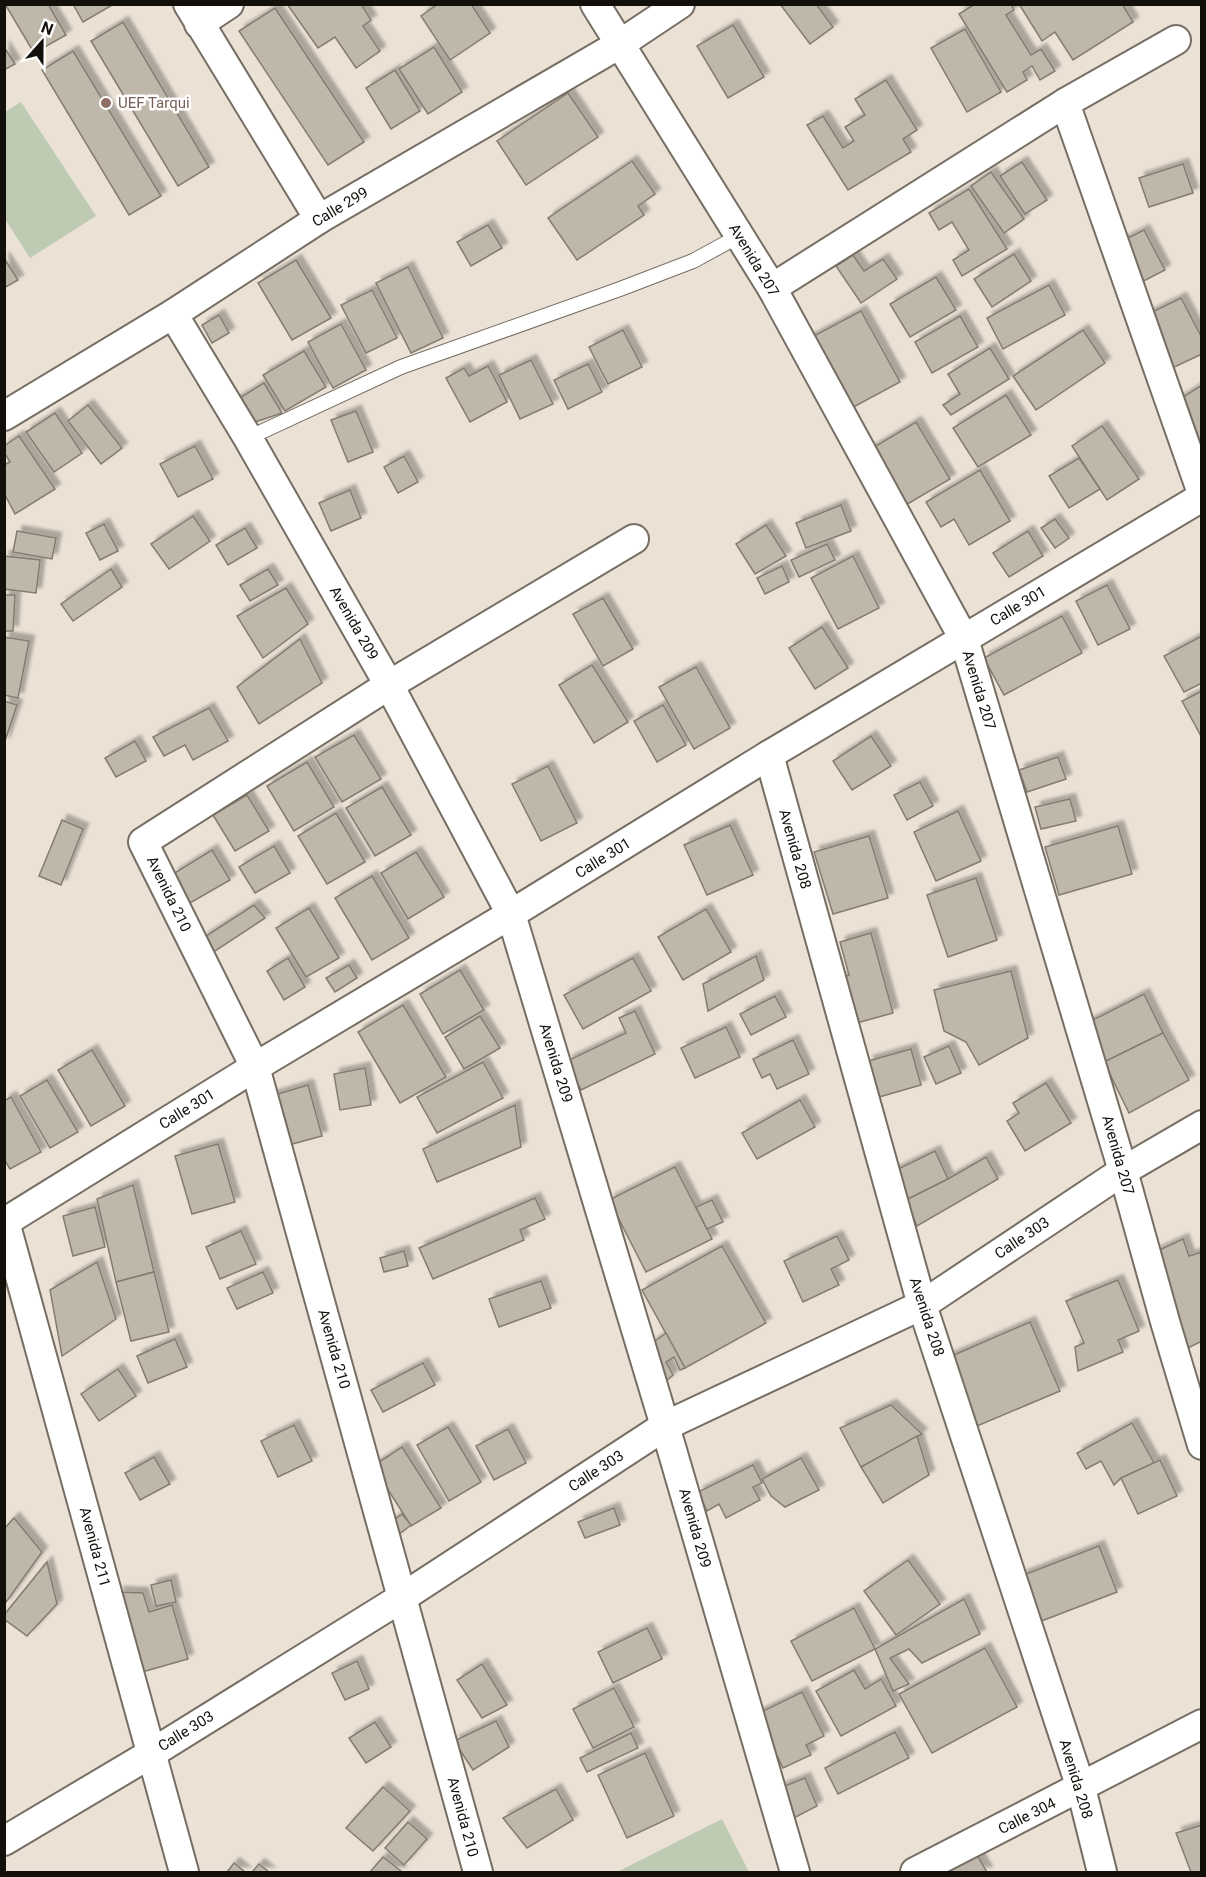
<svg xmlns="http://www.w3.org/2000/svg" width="1206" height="1877" viewBox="0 0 1206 1877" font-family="Roboto,sans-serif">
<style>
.green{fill:#becab2}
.building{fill:#c0b7ab;stroke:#857c71;stroke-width:1.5;filter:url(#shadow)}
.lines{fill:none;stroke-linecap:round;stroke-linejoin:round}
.service-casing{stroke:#766e63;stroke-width:16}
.minor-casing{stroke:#766e63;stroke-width:32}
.service{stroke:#fff;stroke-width:14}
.minor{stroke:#fff;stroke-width:28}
.education-dot{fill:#8d6e63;stroke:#fff;stroke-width:2}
.labels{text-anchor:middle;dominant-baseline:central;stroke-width:5;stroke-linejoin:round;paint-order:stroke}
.education-label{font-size:15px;fill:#785e54;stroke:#fff;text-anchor:start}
.street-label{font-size:15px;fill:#13100b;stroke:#fff}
</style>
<defs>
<filter id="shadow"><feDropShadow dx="5.5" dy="-5.5" stdDeviation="1.5" flood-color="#0004"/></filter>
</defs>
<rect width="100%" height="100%" fill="#ebe1d5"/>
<g class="green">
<path d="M21 102 96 216 30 258 5 219V112Z"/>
<path d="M722 1819 749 1872H617Z"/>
</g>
<g class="building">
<path d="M5 4H48L66 35 34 53Z"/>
<path d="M73 4H114L83 22Z"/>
<path d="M287 4H361L371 20 363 26 380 51 356 68 335 37 318 48Z"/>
<path d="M438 4H471L490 33 450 60 421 16Z"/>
<path d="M780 4H816L833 27 810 44Z"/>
<path d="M975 4H1011L1014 10 1006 15 1031 55 1041 49 1055 71 1040 80 1032 66 1023 72 1027 80 1007 92 959 14Z"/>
<path d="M1019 4H1122L1133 22 1073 60 1055 32 1042 41Z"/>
<path d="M275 8 364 142 328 165 239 31Z"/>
<path d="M123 22 209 167 178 186 91 41Z"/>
<path d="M733 25 764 77 728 98 697 46Z"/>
<path d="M965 29 1001 92 967 112 931 48Z"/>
<path d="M4 47 15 64 4 70Z"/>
<path d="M434 47 462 92 428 114 399 69Z"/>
<path d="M73 51 161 196 129 215 42 70Z"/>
<path d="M395 70 420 111 391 129 366 88Z"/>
<path d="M886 80 917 130 903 139 911 152 848 190 807 125 823 116 843 148 854 141 845 127 865 115 855 99Z"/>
<path d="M568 93 598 137 526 185 497 141Z"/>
<path d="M632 161 655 194 638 206 644 215 577 260 548 218Z"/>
<path d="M1022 162 1047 200 1025 214 1000 176Z"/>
<path d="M1183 164 1193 193 1149 207 1139 178Z"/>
<path d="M991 172 1024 219 1004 233 971 186Z"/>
<path d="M969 189 1007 249 962 276 953 260 969 250 952 222 939 230 929 213Z"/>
<path d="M488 225 502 248 471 266 457 242Z"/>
<path d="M1144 230 1165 270 1136 285 1116 244Z"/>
<path d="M1014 254 1031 281 992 307 974 279Z"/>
<path d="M853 255 864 271 883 259 897 279 861 303 836 266Z"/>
<path d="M4 258 18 280 4 288Z"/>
<path d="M296 260 331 318 292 340 258 283Z"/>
<path d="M408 267 443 338 411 353 376 283Z"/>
<path d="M936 277 956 310 910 337 890 304Z"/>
<path d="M1049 285 1065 315 1003 349 987 318Z"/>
<path d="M372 290 397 338 366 353 341 305Z"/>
<path d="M1181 298 1202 338V354L1170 369 1144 316Z"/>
<path d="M861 311 900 382 848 410 808 339Z"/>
<path d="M219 315 229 333 212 343 202 325Z"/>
<path d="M960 316 978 347 932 373 915 342Z"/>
<path d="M341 324 366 370 333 388 308 342Z"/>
<path d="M623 330 642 367 608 384 589 347Z"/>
<path d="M1083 330 1105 363 1036 410 1013 376Z"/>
<path d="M990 348 1009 379 951 415 943 405 960 394 948 374Z"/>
<path d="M304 351 326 387 285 411 263 375Z"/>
<path d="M531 360 553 404 520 419 499 375Z"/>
<path d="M588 364 602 392 568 409 554 380Z"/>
<path d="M488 366 507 402 470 422 446 378 464 368 469 376Z"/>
<path d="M264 383 282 413 246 425 233 402Z"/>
<path d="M1202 385V439L1199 440 1175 402Z"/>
<path d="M1006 395 1031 435 978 467 953 428Z"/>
<path d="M88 405 122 448 101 464 68 421Z"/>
<path d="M356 411 373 452 348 462 331 420Z"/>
<path d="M55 413 82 453 54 472 26 432Z"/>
<path d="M916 422 950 479 899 509 866 452Z"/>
<path d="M1102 426 1139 479 1107 500 1072 446Z"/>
<path d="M19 436 55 489 15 514 4 493V465L10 462 4 452V446Z"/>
<path d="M195 446 213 479 178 497 160 464Z"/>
<path d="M404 456 418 482 398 493 384 467Z"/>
<path d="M1079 458 1100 489 1069 508 1049 476Z"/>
<path d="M980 470 1010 521 969 545 954 519 941 527 926 502Z"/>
<path d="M350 490 361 518 331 531 319 503Z"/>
<path d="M841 505 851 531 806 548 796 523Z"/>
<path d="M193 516 210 541 169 569 151 544Z"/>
<path d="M1055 519 1069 538 1055 548 1041 528Z"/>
<path d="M104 524 118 551 100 560 86 533Z"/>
<path d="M766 525 786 556 755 574 736 544Z"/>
<path d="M245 528 257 548 228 565 216 545Z"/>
<path d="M17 531 56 538 52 559 13 552Z"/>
<path d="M1028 531 1043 556 1009 577 993 553Z"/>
<path d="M827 544 835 560 799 577 791 560Z"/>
<path d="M4 556 40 560 36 593 4 589Z"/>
<path d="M853 556 879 608 838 629 811 578Z"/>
<path d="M782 566 789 582 765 594 757 578Z"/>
<path d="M111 569 122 587 73 621 61 604Z"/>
<path d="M268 569 278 585 250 601 240 585Z"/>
<path d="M1107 585 1130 629 1098 645 1076 601Z"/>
<path d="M286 588 308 624 263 658 237 616Z"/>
<path d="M4 595H15L13 631H4Z"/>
<path d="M603 598 633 649 603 666 573 614Z"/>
<path d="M1062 616 1082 653 1004 695 984 658Z"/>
<path d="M822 627 848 668 815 689 789 648Z"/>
<path d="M1202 636V683L1184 692 1164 656Z"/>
<path d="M4 637 29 641 18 698 4 695Z"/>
<path d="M300 639 322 683 259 724 237 687Z"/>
<path d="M592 665 628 722 594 743 559 685Z"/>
<path d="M696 667 730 728 694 749 659 687Z"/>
<path d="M1202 691V738L1182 701Z"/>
<path d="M4 701 17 705 4 744Z"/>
<path d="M663 705 686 745 657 762 634 721Z"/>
<path d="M209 708 228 741 193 760 185 745 164 756 153 737Z"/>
<path d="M354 735 381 779 342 802 315 757Z"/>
<path d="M871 736 891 766 852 790 833 761Z"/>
<path d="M135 741 146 761 116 777 105 758Z"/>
<path d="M1058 757 1066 779 1027 792 1019 770Z"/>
<path d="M307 762 334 807 294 831 267 786Z"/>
<path d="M548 766 577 823 541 841 512 784Z"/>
<path d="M920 782 933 806 907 820 894 795Z"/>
<path d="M382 787 411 835 375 856 346 808Z"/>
<path d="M247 795 269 831 235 851 213 815Z"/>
<path d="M1070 799 1076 821 1041 829 1035 807Z"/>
<path d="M958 811 981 861 936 881 914 832Z"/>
<path d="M336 813 365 862 327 884 298 836Z"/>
<path d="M62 820 83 829 61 885 39 876Z"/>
<path d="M730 825 753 875 707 895 684 845Z"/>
<path d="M1118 826 1132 874 1059 895 1045 847Z"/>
<path d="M869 836 888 898 833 914 814 852Z"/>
<path d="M274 846 290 873 255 893 239 867Z"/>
<path d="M212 850 230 880 190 903 173 874Z"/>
<path d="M416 852 444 897 408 919 381 873Z"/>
<path d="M372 876 409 938 372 960 335 898Z"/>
<path d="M976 878 997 940 948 957 927 895Z"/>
<path d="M254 905 265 918 212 953 203 938Z"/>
<path d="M309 908 339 958 306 977 276 928Z"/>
<path d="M706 909 731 952 683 980 658 937Z"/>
<path d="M871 933 893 1013 853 1024 841 978 849 975 840 942Z"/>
<path d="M756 956 764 980 708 1011 703 984Z"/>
<path d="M288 958 305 987 284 1000 267 971Z"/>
<path d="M633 958 651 991 583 1029 564 995Z"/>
<path d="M349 965 357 978 335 992 326 978Z"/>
<path d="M460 970 484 1010 443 1034 420 994Z"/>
<path d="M1011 971 1028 1038 979 1065 966 1042 944 1031 934 990Z"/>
<path d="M1144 994 1163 1033 1104 1062 1085 1024Z"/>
<path d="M775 996 786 1017 751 1035 740 1014Z"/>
<path d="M403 1005 446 1077 400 1103 358 1032Z"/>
<path d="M635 1011 655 1054 581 1090 567 1061 626 1033 619 1018Z"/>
<path d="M480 1016 500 1048 464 1069 445 1037Z"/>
<path d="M726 1027 740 1057 695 1078 681 1048Z"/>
<path d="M1163 1033 1189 1080 1129 1113 1104 1062Z"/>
<path d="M793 1040 809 1074 777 1089 770 1074 762 1078 753 1059Z"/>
<path d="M949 1046 961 1073 936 1084 924 1057Z"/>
<path d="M911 1049 921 1085 879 1097 868 1061Z"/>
<path d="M92 1050 125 1106 91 1126 58 1070Z"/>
<path d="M483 1062 503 1098 437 1133 417 1097Z"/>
<path d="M365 1068 371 1105 340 1110 334 1074Z"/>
<path d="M47 1080 78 1132 50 1148 20 1096Z"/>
<path d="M1046 1083 1071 1123 1025 1151 1007 1121 1019 1113 1013 1103Z"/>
<path d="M308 1085 322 1136 285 1146 271 1096Z"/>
<path d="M11 1097 41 1152 10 1169 4 1159V1101Z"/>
<path d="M800 1100 815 1127 757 1159 742 1133Z"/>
<path d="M515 1105 521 1147 437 1182 423 1149Z"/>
<path d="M218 1144 235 1202 192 1214 175 1156Z"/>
<path d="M935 1151 948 1179 906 1200 892 1172Z"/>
<path d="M986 1157 998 1179 917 1226 906 1200 948 1179Z"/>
<path d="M675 1167 712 1239 646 1272 609 1200Z"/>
<path d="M133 1185 154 1272 116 1282 97 1199Z"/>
<path d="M535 1198 545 1219 520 1230 524 1240 433 1279 419 1248Z"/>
<path d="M712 1200 723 1222 707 1229 696 1207Z"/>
<path d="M95 1207 105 1247 73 1256 63 1216Z"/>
<path d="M241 1231 256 1264 220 1279 206 1247Z"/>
<path d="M837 1236 849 1260 831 1269 839 1285 803 1302 784 1261Z"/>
<path d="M1183 1239 1189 1256 1202 1252V1341L1186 1349 1155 1252Z"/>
<path d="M722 1246 766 1323 685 1368 642 1290Z"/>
<path d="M404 1251 408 1266 384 1272 380 1258Z"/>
<path d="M97 1262 116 1319 62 1356 50 1290Z"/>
<path d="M154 1272 169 1332 131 1341 116 1282Z"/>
<path d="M263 1272 273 1293 237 1309 227 1288Z"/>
<path d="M1118 1280 1139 1331 1118 1340 1123 1352 1078 1371 1075 1347 1084 1343 1066 1301Z"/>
<path d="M541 1281 551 1308 499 1327 489 1299Z"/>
<path d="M1030 1322 1060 1391 977 1426 947 1358Z"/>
<path d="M666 1333 685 1368 680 1370 674 1357 666 1362 673 1375 664 1383 651 1344Z"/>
<path d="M175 1339 187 1367 148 1383 137 1356Z"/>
<path d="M423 1363 435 1385 383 1412 371 1390Z"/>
<path d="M118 1369 136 1396 99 1421 81 1394Z"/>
<path d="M891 1405 922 1434 861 1467 840 1428Z"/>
<path d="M1132 1423 1154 1463 1121 1478 1114 1485 1101 1461 1086 1469 1077 1453Z"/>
<path d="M294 1425 312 1461 278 1477 261 1441Z"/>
<path d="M448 1427 481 1482 449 1501 417 1445Z"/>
<path d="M508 1429 526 1463 494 1480 476 1446Z"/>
<path d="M917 1436 929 1475 883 1503 861 1467Z"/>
<path d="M402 1447 441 1508 411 1526 373 1466Z"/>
<path d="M154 1457 170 1484 140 1500 125 1473Z"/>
<path d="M801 1458 819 1490 785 1507 771 1496 762 1479Z"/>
<path d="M1160 1460 1177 1496 1138 1514 1121 1478Z"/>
<path d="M753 1465 762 1483 753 1487 760 1500 726 1518 719 1504 707 1511 698 1492Z"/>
<path d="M614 1508 620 1525 585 1538 578 1522Z"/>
<path d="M402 1514 411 1525 393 1539 384 1527Z"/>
<path d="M14 1518 42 1552 4 1605V1529Z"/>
<path d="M1099 1546 1117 1592 1039 1622 1021 1576Z"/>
<path d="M908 1560 940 1604 896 1635 864 1591Z"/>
<path d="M47 1562 57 1604 27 1636 4 1619V1615Z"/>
<path d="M171 1580 176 1602 156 1606 151 1585Z"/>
<path d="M118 1592 143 1593 149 1612 172 1605 188 1659 142 1672Z"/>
<path d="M964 1599 980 1634 922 1663 909 1649 890 1658 909 1684 893 1691 875 1649Z"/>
<path d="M854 1608 875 1649 812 1681 791 1641Z"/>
<path d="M647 1628 662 1659 613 1683 598 1652Z"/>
<path d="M985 1648 1017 1707 932 1753 899 1694Z"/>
<path d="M357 1661 369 1689 345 1700 332 1673Z"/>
<path d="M482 1664 507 1705 482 1718 457 1680Z"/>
<path d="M854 1670 865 1689 881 1679 896 1706 841 1736 816 1691Z"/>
<path d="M614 1688 634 1727 593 1748 573 1709Z"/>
<path d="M802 1692 824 1736 806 1745 811 1755 783 1768 757 1714Z"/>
<path d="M496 1721 509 1747 473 1770 454 1741Z"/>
<path d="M375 1722 391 1747 366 1763 349 1738Z"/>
<path d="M895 1732 909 1758 838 1794 825 1768Z"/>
<path d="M631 1733 638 1748 587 1772 580 1758Z"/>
<path d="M645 1753 674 1816 627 1838 598 1775Z"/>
<path d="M805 1778 817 1806 790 1820 780 1788Z"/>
<path d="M383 1787 410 1811 373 1851 346 1828Z"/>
<path d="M556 1789 573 1820 527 1848 503 1818Z"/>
<path d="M408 1822 427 1839 404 1865 385 1848Z"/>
<path d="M1202 1825V1872H1191L1176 1833Z"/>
<path d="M977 1855 987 1872H943Z"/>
<path d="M383 1857 401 1871 400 1872H370Z"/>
<path d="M234 1863 245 1872H227Z"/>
<path d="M259 1864 269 1872H252Z"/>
</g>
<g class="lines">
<defs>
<path id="service" d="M248 438 401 367 620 289 693 261 739 236"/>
<g id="minor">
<path d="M188 4 319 219"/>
<path d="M595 4 772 288 964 639 1123 1171 1166 1325 1202 1445"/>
<path d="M199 24 229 4"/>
<path d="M1065 103 1202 493"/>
<path d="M772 288 1065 103 1176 40"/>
<path d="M173 314 248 438 389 685 511 914 665 1426 795 1872"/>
<path d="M4 416 173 314 319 219 620 44 680 4"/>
<path d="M769 755 922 1305 1081 1788 1102 1872"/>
<path d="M4 1841 152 1753 403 1597 665 1426 922 1305 1123 1171 1202 1125"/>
<path d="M184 1872 5 1222 255 1067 511 914 769 755 1202 497"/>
<path d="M478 1872 255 1067 143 842 389 685 634 539"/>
<path d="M915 1872 1202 1724"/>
</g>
</defs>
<use href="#service" class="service-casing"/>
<use href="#minor" class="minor-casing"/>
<use href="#service" class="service"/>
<use href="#minor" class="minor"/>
</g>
<circle class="education-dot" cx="106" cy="103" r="6"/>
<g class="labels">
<g class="education-label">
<text x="118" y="103">UEF Tarqui</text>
</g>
<g class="street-label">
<text transform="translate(340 207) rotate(-31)">Calle 299</text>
<text transform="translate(754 260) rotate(59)">Avenida 207</text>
<text transform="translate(1018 606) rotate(-31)">Calle 301</text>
<text transform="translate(354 623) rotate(60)">Avenida 209</text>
<text transform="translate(979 690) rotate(73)">Avenida 207</text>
<text transform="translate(795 849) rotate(74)">Avenida 208</text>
<text transform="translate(603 858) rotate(-32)">Calle 301</text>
<text transform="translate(169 894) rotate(64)">Avenida 210</text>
<text transform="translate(556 1063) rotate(73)">Avenida 209</text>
<text transform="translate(187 1109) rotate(-32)">Calle 301</text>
<text transform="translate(1118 1155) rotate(74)">Avenida 207</text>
<text transform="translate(1022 1238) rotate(-34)">Calle 303</text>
<text transform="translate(927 1317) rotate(72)">Avenida 208</text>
<text transform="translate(334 1349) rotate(74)">Avenida 210</text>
<text transform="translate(596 1471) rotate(-33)">Calle 303</text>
<text transform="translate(695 1528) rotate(74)">Avenida 209</text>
<text transform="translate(95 1547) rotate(75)">Avenida 211</text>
<text transform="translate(186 1731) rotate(-32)">Calle 303</text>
<text transform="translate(1076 1779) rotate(73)">Avenida 208</text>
<text transform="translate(1027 1816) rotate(-27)">Calle 304</text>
<text transform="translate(463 1817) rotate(75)">Avenida 210</text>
</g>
</g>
<rect width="1206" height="1877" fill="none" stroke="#13100b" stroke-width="12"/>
<g transform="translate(42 42) rotate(21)" stroke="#ffffff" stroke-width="4.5" paint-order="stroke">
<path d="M0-4.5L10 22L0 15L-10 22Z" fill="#13100b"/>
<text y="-9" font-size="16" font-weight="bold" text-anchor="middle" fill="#13100b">N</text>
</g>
</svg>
